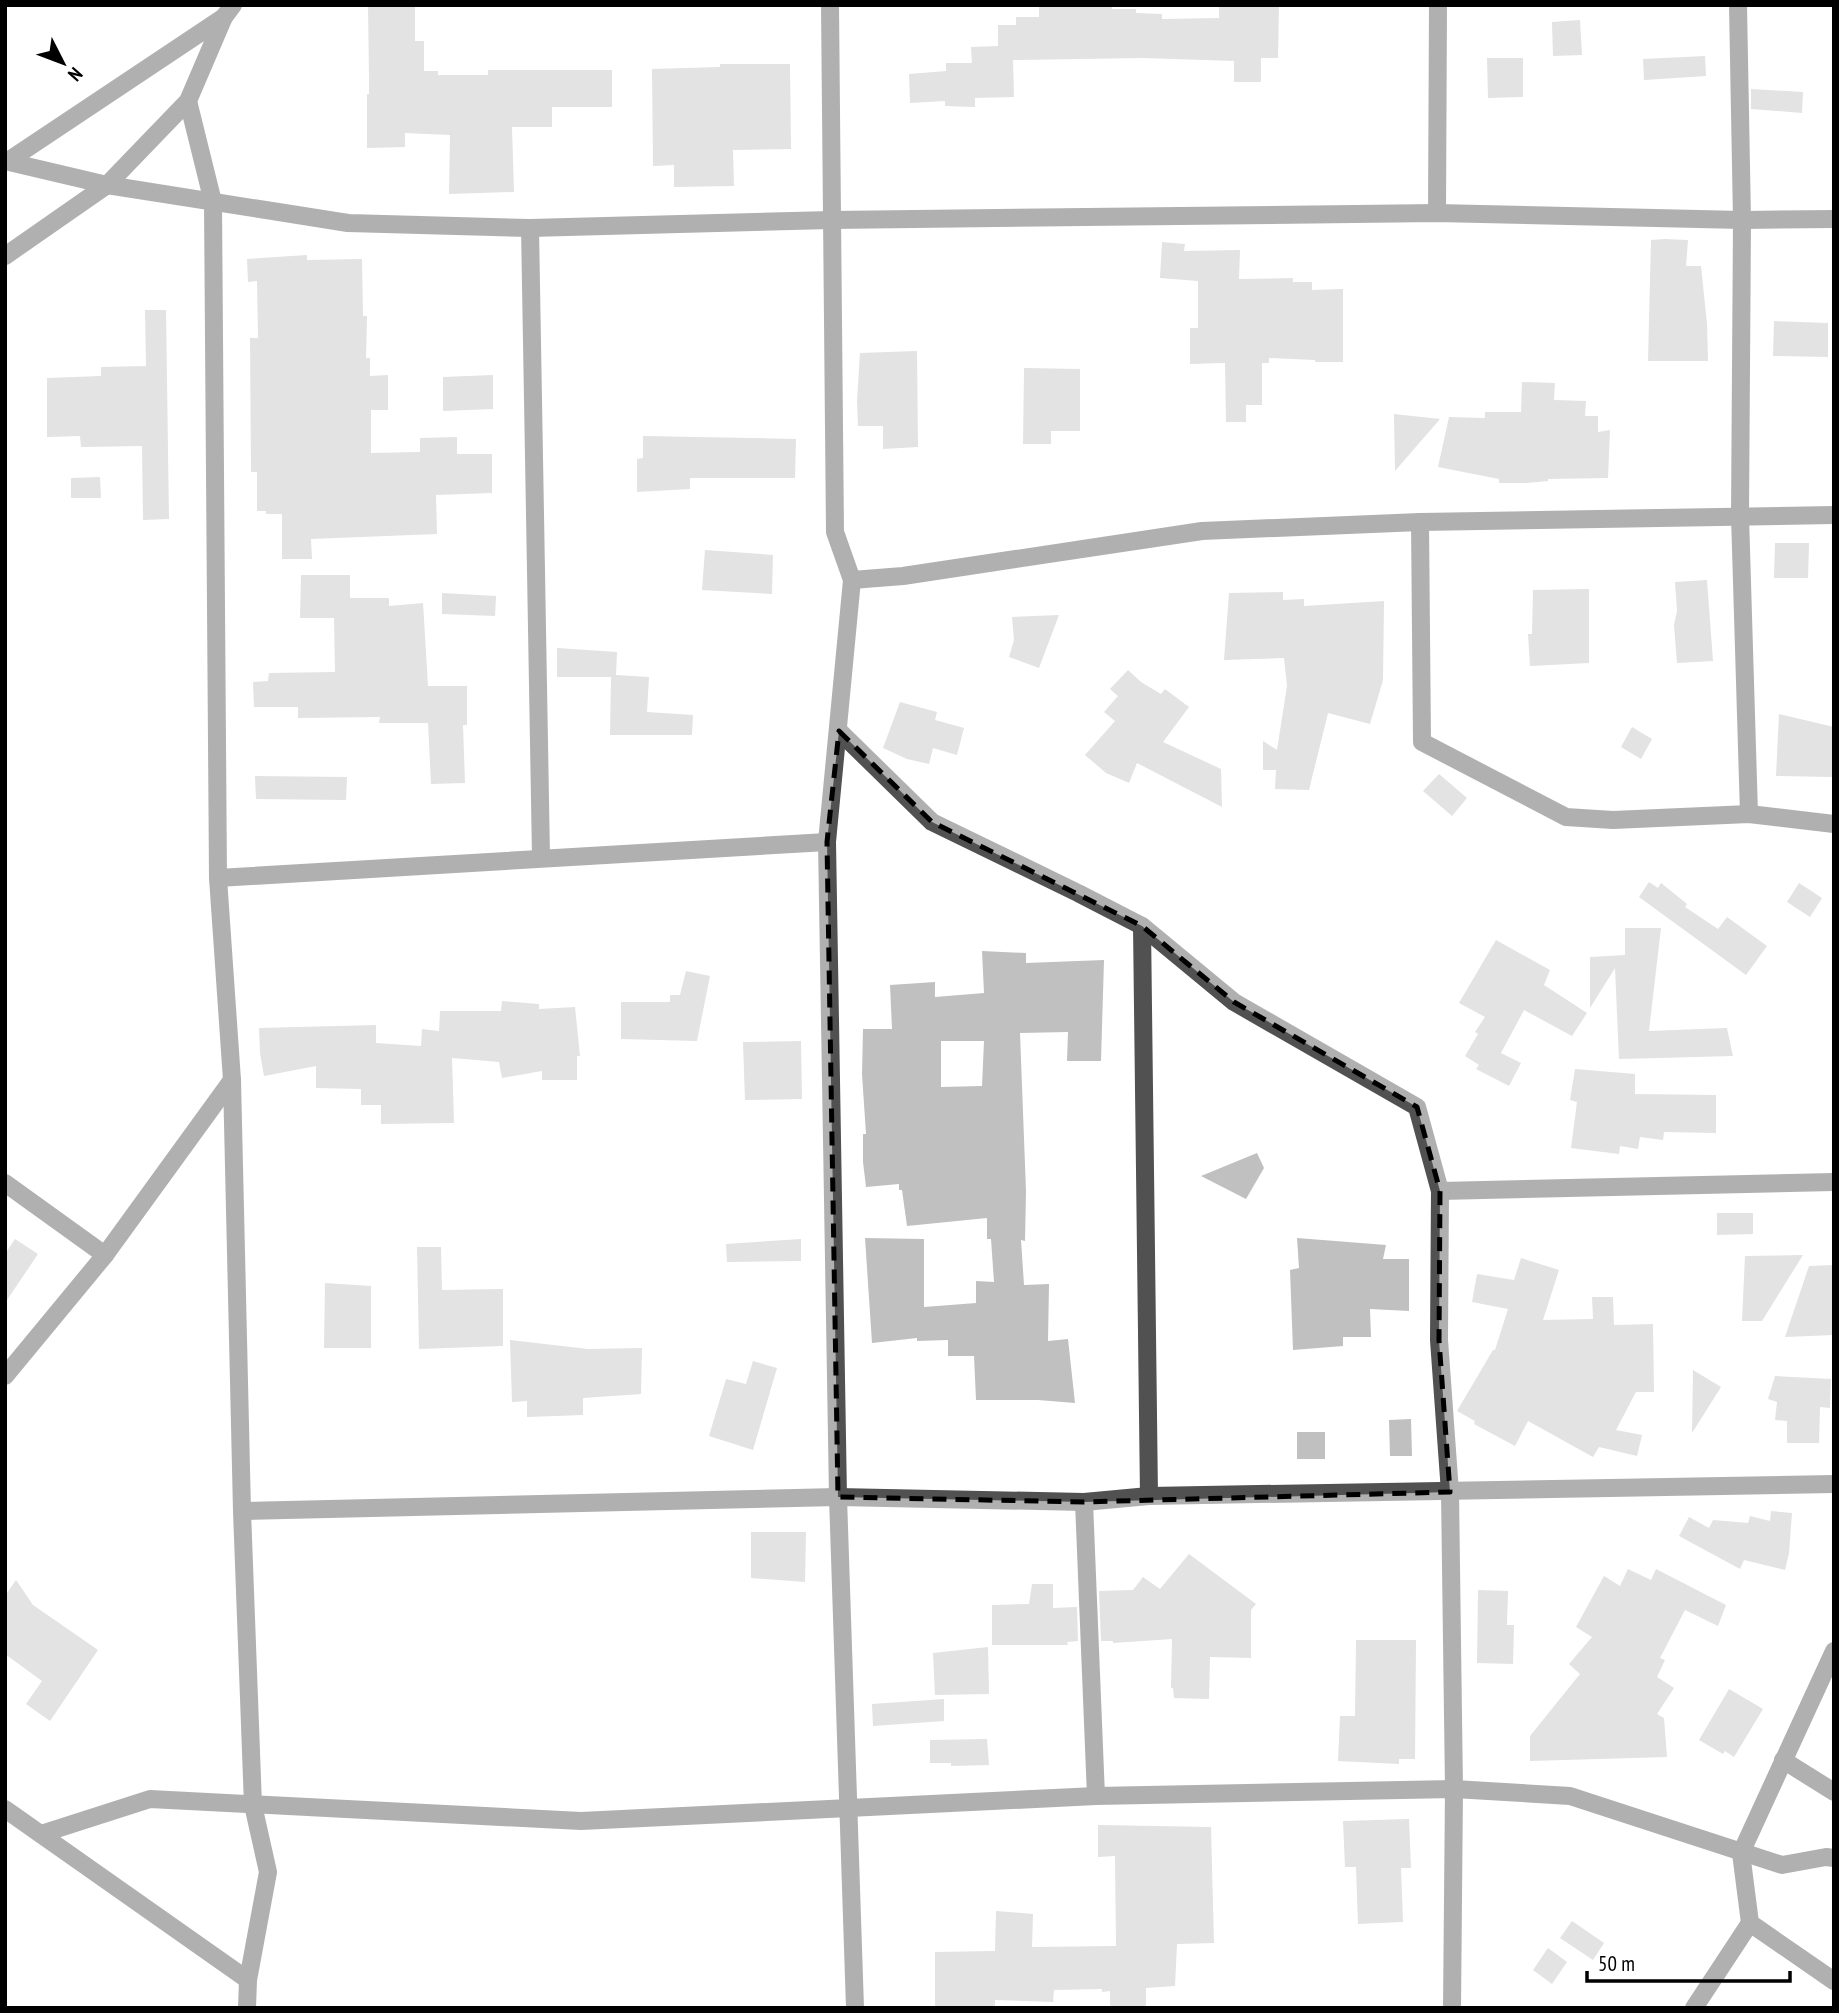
<svg xmlns="http://www.w3.org/2000/svg" width="1839" height="2013" viewBox="0 0 1839 2013" font-family="'PT Sans Narrow',sans-serif">
<style>
.building{fill:#c0c0c0;fill-rule:evenodd}
.lines{fill:none;stroke-linecap:round;stroke-linejoin:round}
.minor{stroke:#515151;stroke-width:18}
.marked{fill:none;stroke:#000;stroke-width:5;stroke-dasharray:14 9;stroke-linejoin:round}
</style>
<rect width="100%" height="100%" fill="#fff"/>
<g class="building">
<path d="M368 5H415V41H424V71H438V75H488V70H612V107H552V127H512L514 192 449 194 450 135 405 133V147L367 148V94H369V78Z"/>
<path d="M1039 5H1112V9H1136V13L1162 14V19L1219 18V5H1279L1278 58H1261V82H1234V61L1144 58 1013 60 1014 97 975 98V107L945 106V101L910 103 909 74 946 71V63H972L971 47 998 46V25H1016V17H1039Z"/>
<path d="M1580 20 1582 55 1553 56 1552 22Z"/>
<path d="M1705 56 1706 76 1644 80 1643 59Z"/>
<path d="M1487 58H1523V97L1488 98Z"/>
<path d="M720 64H790L791 149 733 150 734 186 674 187V165L653 166 652 69 720 67Z"/>
<path d="M1751 89 1803 92 1802 113 1751 109Z"/>
<path d="M1665 239 1688 240 1686 266H1701L1707 324 1708 361H1648L1651 240Z"/>
<path d="M1162 242 1185 244 1184 251 1240 250 1239 279 1293 278V282H1312V290L1343 289V362H1315V360L1269 358V363H1262V405H1246V422H1226L1225 363 1190 364V328H1198V281L1160 278Z"/>
<path d="M307 255V260L362 259 363 316H367L366 358H370V376L388 375V410H371V453L420 452V438L457 437V454H492V493L436 495 437 534 311 539 312 559H282V514H266V511H257V472H251L250 338H258L257 281 248 282 247 259Z"/>
<path d="M145 310H166L169 519 143 520 142 446 81 447 80 436 47 437V378L101 376V367L146 366Z"/>
<path d="M1774 321 1828 323V357L1773 356Z"/>
<path d="M917 351 918 447 883 449V426H858L857 401 860 353Z"/>
<path d="M1024 368 1080 369V431H1051V444H1023Z"/>
<path d="M493 375V409L443 411V377Z"/>
<path d="M1522 382 1555 383 1554 400 1586 401 1585 416H1598V432L1610 430 1608 478 1548 479V481L1527 483H1499V479L1438 467 1449 417 1485 418V412H1521Z"/>
<path d="M1394 414 1440 419 1395 471Z"/>
<path d="M643 436 796 439 795 478H690V489L637 492V459L643 458Z"/>
<path d="M100 477 101 498H71V478Z"/>
<path d="M1775 543H1809L1808 578H1774Z"/>
<path d="M705 550 773 555 772 594 702 590Z"/>
<path d="M301 575H350V598H389V606L423 603 428 686H467V725H463L465 783 431 784 428 723H379L380 717 298 718V707H254L253 682 268 681 269 673 335 672 334 618H300Z"/>
<path d="M1707 580 1713 661 1677 663 1674 625 1677 611 1675 582Z"/>
<path d="M1589 589V663L1530 666 1528 634H1532L1533 590Z"/>
<path d="M1283 592V600L1304 599V606L1384 601 1383 680 1370 724 1328 713 1309 790 1275 789 1276 770H1263V741L1277 750 1287 686 1284 658 1224 660 1229 593Z"/>
<path d="M442 593 496 596 495 616 442 614Z"/>
<path d="M1059 615 1039 668 1009 657 1014 640 1012 617Z"/>
<path d="M557 648 617 652 616 675 649 677 647 712 693 715 692 735H610L611 677H557Z"/>
<path d="M1128 670 1141 682 1161 694 1165 689 1189 707 1163 742 1221 769 1222 807 1137 763 1129 783 1106 773 1085 755 1115 721 1104 712 1118 696 1110 689Z"/>
<path d="M900 702 937 712 935 720 964 728 957 755 933 748 929 764 907 759 883 748Z"/>
<path d="M1779 714 1834 727V777L1776 776Z"/>
<path d="M1632 727 1652 739 1641 759 1621 747Z"/>
<path d="M1439 774 1467 798 1452 816 1423 791Z"/>
<path d="M255 776 347 777 346 800 256 799Z"/>
<path d="M1649 882 1658 888 1661 883 1687 904 1685 907 1718 929 1727 917 1767 946 1746 975 1639 897Z"/>
<path d="M1799 883 1822 898 1810 917 1787 902Z"/>
<path d="M1625 928H1661L1649 1031 1727 1028 1733 1056 1619 1059 1615 968 1590 1008V957L1625 955Z"/>
<path d="M1496 940 1550 970 1544 985 1587 1013 1572 1036 1524 1010 1501 1053 1521 1063 1509 1086 1476 1069 1479 1065 1465 1056 1478 1034 1475 1032 1485 1017 1459 1003Z"/>
<path d="M982 951 1026 953V963L1104 960 1101 1061H1067L1068 1032 1020 1033 1026 1191 1025 1241 1021 1240 1024 1285 1049 1284 1048 1341 1068 1339 1075 1403 1038 1400H976L974 1356H948V1340L917 1341V1338L872 1343 865 1238 924 1239V1307L976 1303V1281L994 1282 991 1239H987V1218L907 1226 902 1190H899V1184L866 1187 863 1162V1134H866L862 1074 863 1029H892L890 985 935 982V997L984 993ZM941 1041H984L982 1086 941 1087Z"/>
<path d="M686 971 710 976 697 1041 621 1039V1002H670V995H680Z"/>
<path d="M502 1001 539 1004V1009L575 1007 580 1056H577V1080H542V1071L502 1078 499 1062 452 1058 454 1123 381 1124V1105H361V1089L316 1088V1066L264 1076 260 1053 259 1028 376 1025V1043L421 1046 422 1029 439 1031 440 1011H501Z"/>
<path d="M801 1041 802 1099 745 1100 743 1042Z"/>
<path d="M1575 1069 1635 1074V1094L1716 1095V1133L1664 1132 1663 1140 1640 1137 1638 1149 1620 1146 1619 1154 1571 1148 1577 1102 1570 1100Z"/>
<path d="M1257 1153 1264 1168 1246 1199 1201 1176Z"/>
<path d="M1717 1213H1753V1234L1717 1235Z"/>
<path d="M1297 1238 1386 1245 1383 1259H1409V1311L1370 1309 1371 1337H1343V1346L1293 1350 1290 1270 1299 1268Z"/>
<path d="M15 1239 38 1254 5 1303V1254Z"/>
<path d="M801 1239V1261L727 1262 726 1244Z"/>
<path d="M417 1247H441L442 1290 503 1289V1346L419 1349Z"/>
<path d="M1803 1255 1762 1321H1742L1745 1256Z"/>
<path d="M1521 1258 1559 1270 1543 1320 1593 1319 1592 1297H1613L1614 1325 1653 1324 1654 1392H1636L1616 1430 1642 1435 1637 1456 1599 1447 1593 1457 1528 1421 1515 1446 1474 1424 1475 1421 1457 1411 1493 1350H1495L1508 1309 1472 1302 1477 1274 1514 1280Z"/>
<path d="M1834 1265V1335L1785 1337 1809 1266Z"/>
<path d="M325 1283 371 1286V1348H324Z"/>
<path d="M510 1340 588 1349 642 1348 641 1394 583 1398V1415L527 1417V1401L512 1402Z"/>
<path d="M753 1361 777 1368 753 1450 709 1436 726 1379 746 1384Z"/>
<path d="M1693 1370 1721 1387 1692 1433Z"/>
<path d="M1775 1376 1831 1379 1830 1408 1820 1407 1819 1443H1787V1421L1775 1420 1777 1402 1768 1399Z"/>
<path d="M1411 1419 1412 1456H1390L1389 1420Z"/>
<rect x="1297" y="1432" width="28" height="27"/>
<path d="M1771 1511 1792 1513 1789 1553 1785 1570 1744 1560 1740 1569 1679 1536 1689 1517 1709 1528 1713 1520 1748 1523 1750 1516 1770 1521Z"/>
<path d="M751 1532H806L805 1582 751 1578Z"/>
<path d="M1189 1554 1256 1604 1251 1610V1658L1210 1657 1209 1699 1174 1698 1173 1688H1171L1172 1639 1113 1643V1641H1101L1099 1591 1133 1590 1143 1577 1160 1589Z"/>
<path d="M1628 1569 1651 1580 1656 1569 1726 1605 1718 1626 1685 1610 1660 1658 1665 1660 1657 1677 1674 1688 1657 1714 1664 1718 1667 1757 1530 1761V1736L1580 1674 1569 1664 1592 1637 1576 1627 1604 1576 1620 1586Z"/>
<path d="M16 1580 33 1605 98 1650 50 1721 26 1704 42 1681 5 1654V1596Z"/>
<path d="M1032 1584H1053V1608L1077 1607 1078 1641 1067 1642 1068 1645H992V1605L1029 1604Z"/>
<path d="M1478 1590 1508 1591 1507 1625H1514L1513 1664 1477 1663Z"/>
<path d="M1356 1640H1416L1415 1759H1399V1764L1338 1761 1340 1716H1355Z"/>
<path d="M988 1647 989 1694 935 1695 933 1653Z"/>
<path d="M1729 1689 1763 1709 1734 1757 1725 1751 1723 1754 1699 1740Z"/>
<path d="M944 1699V1721L873 1726 872 1704Z"/>
<path d="M987 1739 989 1765 951 1766V1763H930V1740Z"/>
<path d="M1409 1819 1411 1868H1401L1403 1922 1358 1924 1356 1867H1345L1343 1821Z"/>
<path d="M1098 1825 1211 1827 1214 1943 1177 1944 1175 1986 1146 1988V2008H1110V1991L1102 1992V1989L1054 1990 1053 2002 995 2000V2008H935V1952L995 1951 996 1911 1033 1914 1032 1947 1116 1946 1115 1856 1098 1857Z"/>
<path d="M1572 1921 1604 1943 1593 1960 1560 1938Z"/>
<path d="M1548 1948 1567 1962 1552 1984 1533 1970Z"/>
</g>
<g class="lines">
<g class="minor">
<path d="M830 5 835 532 852 580 827 842 838 1497 855 2008"/>
<path d="M1738 5 1742 220 1740 516 1749 814"/>
<path d="M188 101 213 202 218 878 232 1080 242 1511 253 1805 268 1872 248 1980 247 2008"/>
<path d="M5 161 107 185 348 223 530 228 831 220 1437 213 1742 220 1834 219"/>
<path d="M8 161 224 17"/>
<path d="M1437 213 1438 5"/>
<path d="M530 228 541 857"/>
<path d="M5 256 107 185 188 101 224 17 233 5"/>
<path d="M1420 522 1422 742 1566 817 1613 820 1749 814 1834 824"/>
<path d="M852 580 903 576 1202 531 1420 522 1834 515"/>
<path d="M839 731 932 822 1078 893 1142 926 1234 1002 1417 1107 1440 1191 1439 1340 1450 1492 1454 1789 1452 2008"/>
<path d="M218 878 827 842"/>
<path d="M1142 926 1149 1496"/>
<path d="M5 1183 105 1255"/>
<path d="M1440 1191 1834 1182"/>
<path d="M5 1376 105 1255 232 1080"/>
<path d="M1084 1502 1096 1796"/>
<path d="M242 1511 838 1497 1084 1502 1149 1496 1834 1484"/>
<path d="M1834 1651 1741 1853 1750 1923 1834 1981"/>
<path d="M1783 1760 1834 1792"/>
<path d="M5 1809 248 1980"/>
<path d="M41 1834 150 1799 581 1821 1096 1796 1454 1789 1570 1796 1782 1865 1826 1857 1834 1858"/>
<path d="M1694 2008 1750 1923"/>
</g>
</g>
<path d="M0 0H1839V2013H0ZM839 731 932 822 1142 926 1234 1002 1417 1107 1440 1191 1439 1340 1450 1492 1084 1502 838 1497 827 842Z" fill="#fff" fill-opacity=".55" fill-rule="evenodd"/>
<path class="marked" d="M839 731 932 822 1142 926 1234 1002 1417 1107 1440 1191 1439 1340 1450 1492 1084 1502 838 1497 827 842Z"/>
<rect width="1839" height="2013" fill="none" stroke="#000000" stroke-width="14"/>
<g transform="translate(63 63) rotate(132)" stroke="#ffffff" stroke-width="5" paint-order="stroke">
<path d="M0-5L12 26L0 18L-12 26Z" fill="#000000"/>
<text y="-10" font-size="19" font-weight="bold" text-anchor="middle" fill="#000000">N</text>
</g>
<path d="M1587 1971v10h203v-10" fill="none" stroke="#000000" stroke-width="3.5"/>
<text x="1598" y="1971" font-size="21" fill="#000000" stroke="#ffffff" stroke-width="5" paint-order="stroke">50 m</text>
</svg>
